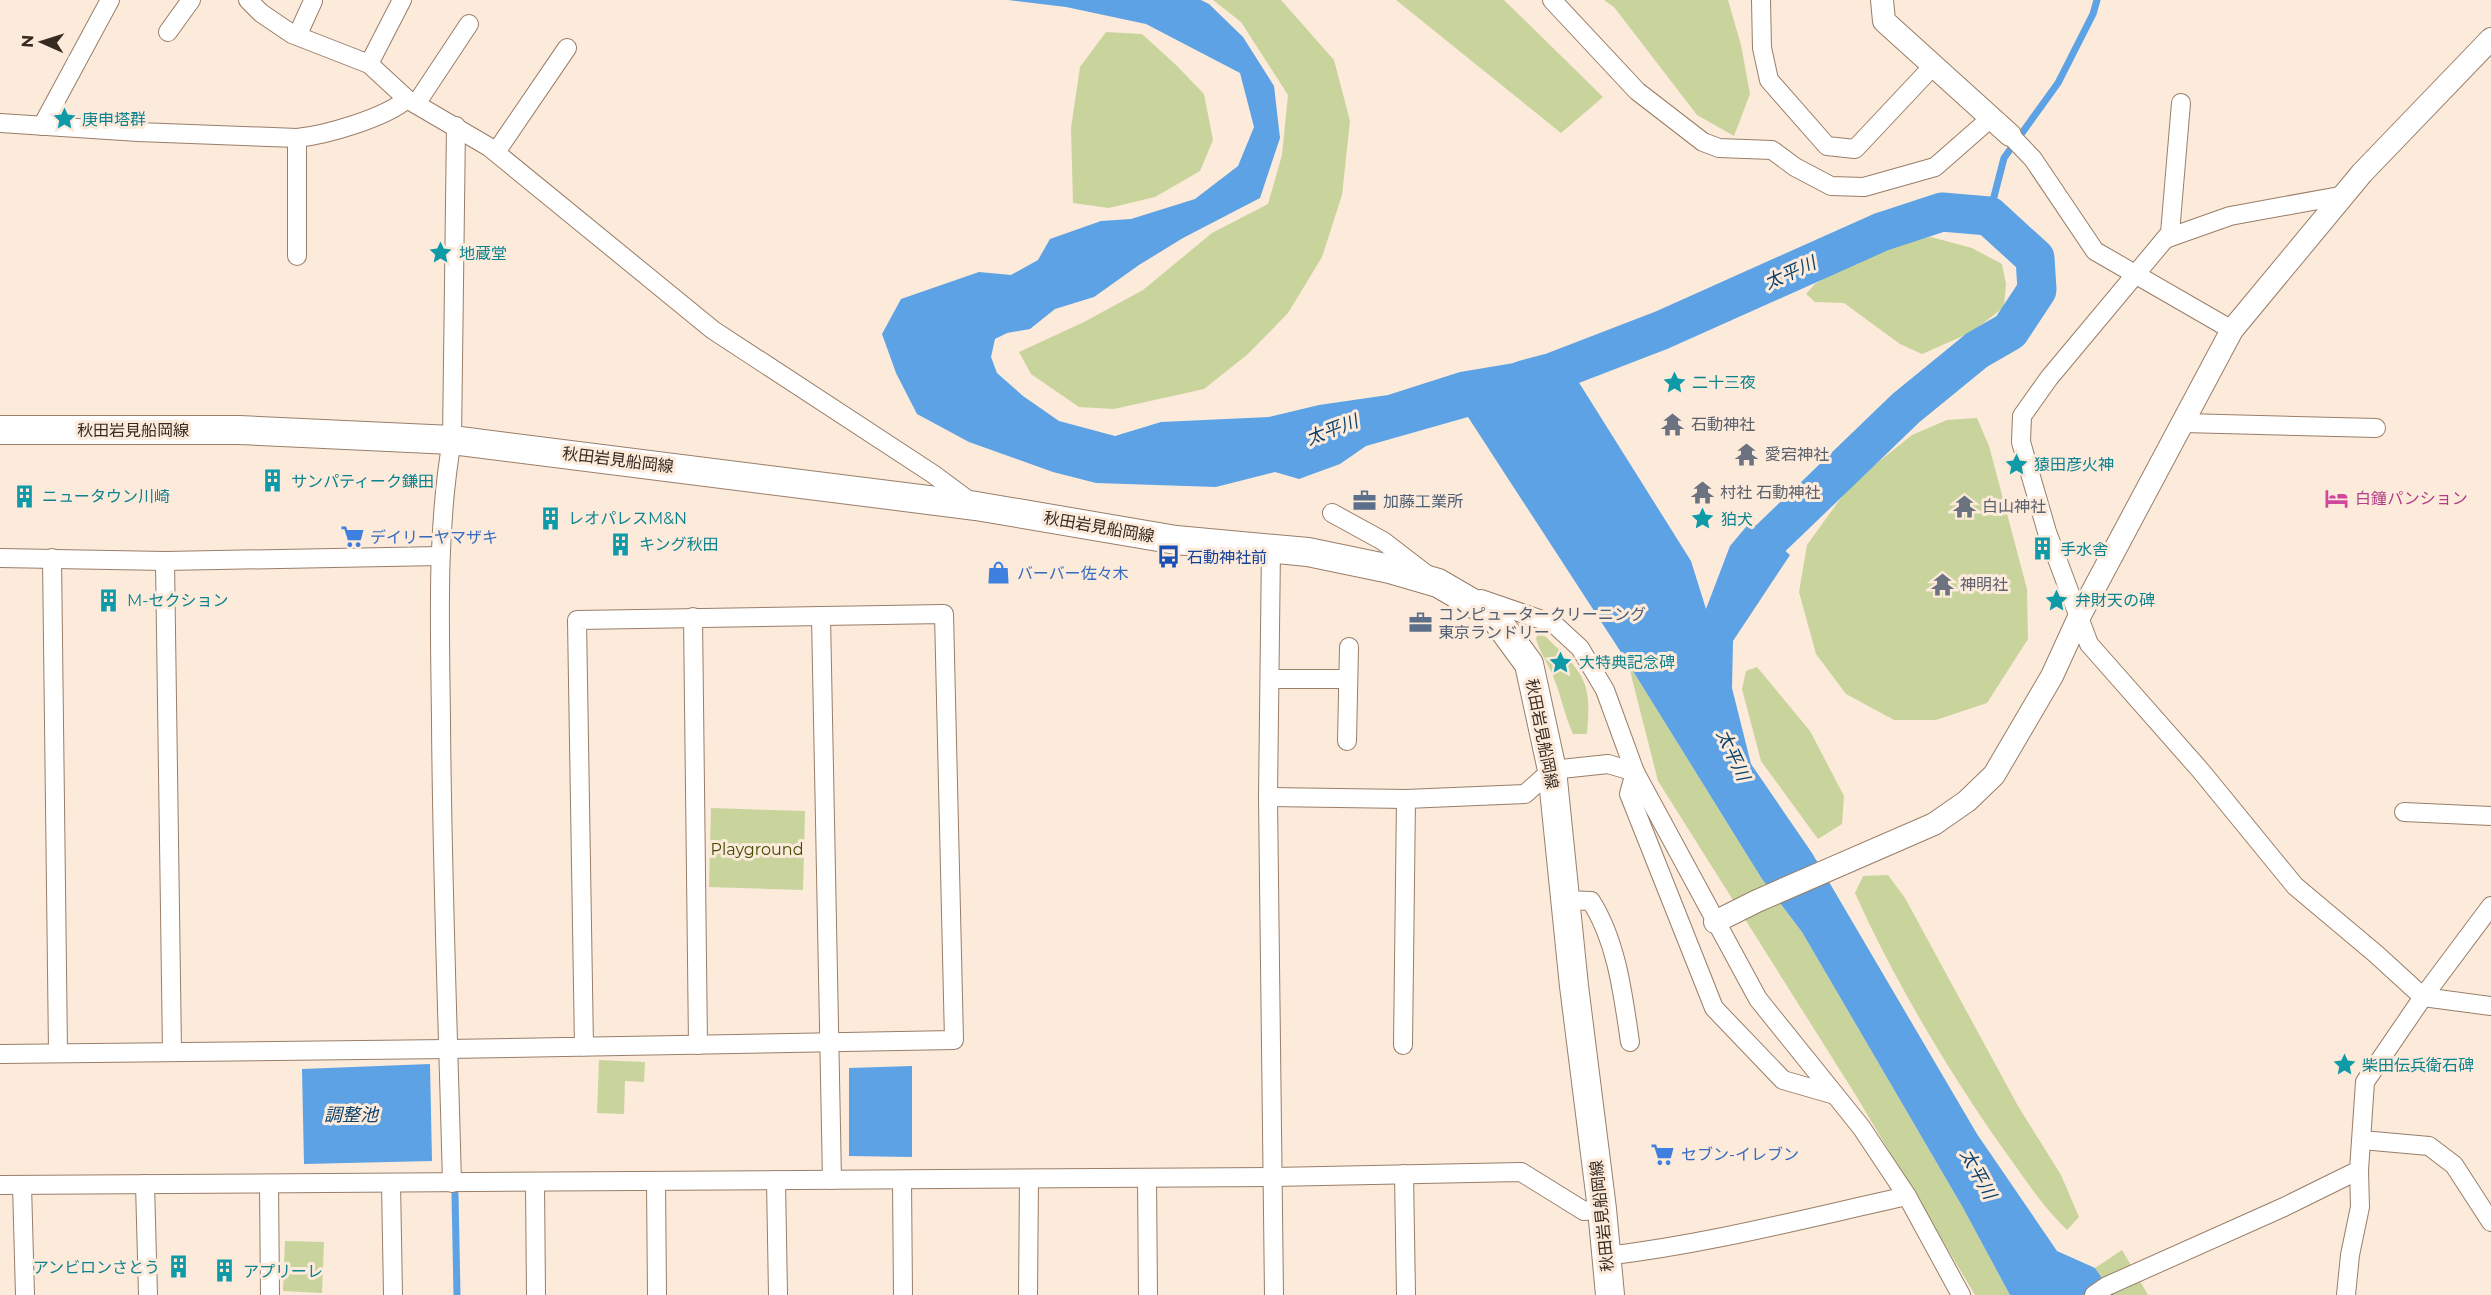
<svg xmlns="http://www.w3.org/2000/svg" width="2491" height="1295" viewBox="0 0 2491 1295" font-family="Montserrat,'Noto Sans JP',sans-serif">
<style>
.green{fill:#c9d49c}
.water{fill:#5ca2e4}
.lines{fill:none;stroke-linecap:round;stroke-linejoin:round}
.stream{stroke:#5ca2e4;stroke-width:7}
.river{stroke:#5ca2e4;stroke-width:39}
.minor-casing{stroke:#997e68;stroke-width:20}
.tertiary-casing{stroke:#997e68;stroke-width:24}
.primary-casing{stroke:#997e68;stroke-width:30}
.minor{stroke:#fff;stroke-width:18}
.tertiary{stroke:#fff;stroke-width:22}
.primary{stroke:#fff;stroke-width:28}
.labels{text-anchor:middle;dominant-baseline:central;stroke-width:6;stroke-linejoin:round;paint-order:stroke}
.culture-label{font-size:16px;fill:#0d838f;stroke:#fceadb;text-anchor:start}
.worship-label{font-size:16px;fill:#5b616d;stroke:#fceadb;text-anchor:start}
.street-label{font-size:16px;fill:#362a21;stroke:#fceadb}
.hotel-label{font-size:16px;fill:#b23c85;stroke:#fceadb;text-anchor:start}
.service-label{font-size:16px;fill:#4e5e75;stroke:#fceadb;text-anchor:start}
.shop-label{font-size:16px;fill:#366cbe;stroke:#fceadb;text-anchor:start}
.transit-label{font-size:16px;fill:#164399;stroke:#fceadb;text-anchor:start}
.park-label{font-size:16px;fill:#444c02;stroke:#fceadb}
.water-label{font-size:18px;font-style:italic;fill:#0d426c;stroke:#fceadb}
</style>
<rect width="100%" height="100%" fill="#fceadb"/>
<g class="green">
<path d="M1213 0H1281L1334 60 1350 121 1342 195 1322 257 1288 313 1248 354 1204 389 1114 409 1079 407 1031 374 1019 352 1084 322 1143 290 1212 233 1268 204 1282 155 1288 95 1241 22Z"/>
<path d="M1396 0H1504L1603 97 1561 133Z"/>
<path d="M1604 0H1728L1741 45 1750 94 1734 136 1697 115 1614 7Z"/>
<path d="M1106 32 1142 34 1175 64 1204 94 1213 140 1200 171 1155 197 1109 208 1073 203 1071 128 1080 67Z"/>
<path d="M1931 237 1972 248 2002 264 2006 284 2004 307 1972 332 1922 354 1900 344 1844 303 1815 302 1806 294 1815 284 1878 245Z"/>
<path d="M1977 418 1989 446 2027 589 2028 639 1987 703 1936 720H1894L1846 694 1816 654 1799 592 1807 545 1851 484 1912 435 1947 420Z"/>
<path d="M1538 635 1545 636C1582 672 1593 679 1587 734H1573C1564 714 1561 695 1553 676 1548 663 1539 652 1536 638Z"/>
<path d="M1628 663 1762 879 1802 932 1962 1206 2010 1295H1975L1855 1094 1658 781Z"/>
<path d="M1757 667 1810 731 1844 796 1842 824 1818 839 1761 761 1742 689 1746 671Z"/>
<path d="M711 808 805 811 803 890 709 887Z"/>
<path d="M1888 875 1905 898 2018 1106 2061 1175 2079 1217 2067 1230C2040 1204 2021 1173 1999 1143 1946 1067 1893 978 1855 893L1863 876Z"/>
<path d="M599 1060 645 1062 644 1082 625 1081 624 1114 597 1113Z"/>
<path d="M285 1241 324 1242 322 1293 283 1291Z"/>
<path d="M2122 1250 2148 1295H2114L2095 1268Z"/>
</g>
<g class="water">
<path d="M1008 0H1201L1209 4 1243 37 1274 86 1280 138 1260 198 1183 238 1139 265 1094 297 1055 309 1030 329 1007 333 995 339 991 357 997 373 1023 396 1059 421 1115 436 1161 422 1269 417 1319 405 1388 395 1460 372 1568 354 1578 381 1691 561 1706 609 1730 546 1751 521 1790 555 1733 641 1732 688 1751 764 1812 853 1977 1134 2057 1251 2095 1268 2114 1295H2010L1962 1206 1802 932 1762 879 1628 663 1468 417 1366 446 1340 464 1299 479 1275 472 1216 487 1096 483 1053 472 969 442 917 414 896 373 882 334 901 299 979 272 1011 275 1038 260 1050 239 1101 221 1131 219 1195 199 1238 166 1254 127 1240 73 1146 24 1066 7Z"/>
<path d="M430 1064 432 1161 304 1164 302 1069Z"/>
<path d="M912 1066V1157L849 1156V1068Z"/>
</g>
<g class="lines">
<g class="stream">
<path d="M1989 216 2004 158 2058 83 2093 14 2097 0"/>
<path d="M455 1194 457 1295"/>
</g>
<path class="river" d="M1523 380 1553 372 1662 330 1881 232 1942 212 1989 216 2035 258 2037 290 2010 331 1977 350 1906 408 1771 538 1739 579"/>
<defs>
<g id="minor">
<path d="M248 0 261 13 292 34 369 64 407 99 489 147 713 330 933 474 972 503"/>
<path d="M1552 0 1637 91 1703 142 1719 148 1772 150 1795 167 1831 186 1864 187 1935 167 1992 117"/>
<path d="M1761 0 1762 48 1769 80 1827 146 1855 149 1933 66"/>
<path d="M168 32 191 0"/>
<path d="M298 34 313 1"/>
<path d="M369 64 402 0"/>
<path d="M2181 103 2170 233 2049 378 2022 416 2021 442 2047 532 2089 644 2201 771 2295 886 2376 954 2423 997 2491 1006"/>
<path d="M416 104 469 24"/>
<path d="M0 123 138 132 297 138C326 135 385 118 407 99"/>
<path d="M42 126 110 0"/>
<path d="M2010 135 2033 159 2095 251 2232 330"/>
<path d="M297 138V256"/>
<path d="M496 152 567 48"/>
<path d="M2165 239 2230 216 2345 195"/>
<path d="M2184 423 2376 428"/>
<path d="M1332 513 1383 541 1426 574"/>
<path d="M1271 548 1268 797 1274 1295"/>
<path d="M0 558 165 561 440 556"/>
<path d="M52 558 58 1052"/>
<path d="M165 561 172 1051"/>
<path d="M1481 599 1554 624 1580 648 1605 690 1635 772 1629 794 1714 1008 1783 1080 1835 1095"/>
<path d="M821 616 832 1180"/>
<path d="M693 617 698 1045"/>
<path d="M1270 679H1348"/>
<path d="M1347 741 1349 647"/>
<path d="M1268 797 1406 799 1525 794 1552 770 1608 764 1635 772 1758 999 1861 1127 1907 1196 1961 1295"/>
<path d="M2404 812 2491 816"/>
<path d="M1565 900 1591 901C1617 942 1623 995 1630 1042"/>
<path d="M1403 1045 1406 799"/>
<path d="M0 1054 448 1049 954 1040 944 614 577 620 584 1047"/>
<path d="M2362 1140 2429 1146 2454 1165 2491 1222"/>
<path d="M1404 1174 1406 1295"/>
<path d="M1147 1178 1148 1295"/>
<path d="M776 1180 778 1295"/>
<path d="M902 1180 903 1295"/>
<path d="M656 1181 657 1295"/>
<path d="M535 1182 536 1295"/>
<path d="M391 1183 393 1295"/>
<path d="M452 1183C448 1028 442 874 441 720 440 626 436 532 452 440L456 126"/>
<path d="M145 1184 148 1295"/>
<path d="M269 1184 270 1295"/>
<path d="M0 1185 1273 1177 1521 1172 1584 1211 1602 1209"/>
<path d="M22 1185 25 1295"/>
<path d="M1606 1256C1708 1244 1807 1218 1907 1196"/>
<path d="M1028 1295 1029 1179"/>
<path d="M2094 1295 2107 1286 2284 1207 2359 1170 2365 1082 2423 997 2491 906"/>
<path d="M2346 1295 2350 1255 2360 1207 2359 1170"/>
</g>
<g id="tertiary">
<path d="M1882 0 1884 21 2010 135"/>
<path d="M1715 922 1757 901 1934 824 1967 801 1994 775 2052 676 2079 617 2232 330 2362 173 2491 39"/>
</g>
<path id="primary" d="M0 430H239L452 440 976 506 1176 540 1308 552 1390 569 1438 583 1493 615 1529 664 1552 770 1574 986 1602 1209 1610 1295"/>
</defs>
<use href="#minor" class="minor-casing"/>
<use href="#tertiary" class="tertiary-casing"/>
<use href="#primary" class="primary-casing"/>
<use href="#minor" class="minor"/>
<use href="#tertiary" class="tertiary"/>
<use href="#primary" class="primary"/>
</g>
<defs>
<symbol id="sight-bare" viewBox="-9 -9 18 18"><path d="M0-6L1.8-2.2L6-1.7L2.9 1.2L3.7 5.4L0 3.3L-3.7 5.4L-2.9 1.2L-6-1.7L-1.8-2.2Z" fill="#0f9aa8" stroke="#fceadb" stroke-width="2.5" paint-order="stroke"/></symbol>
<symbol id="temple-bare" viewBox="-9 -9 18 18"><path d="M0-6L5-2H3V0L6.5 2.5H4V6H1.5V3h-3V6H-4V2.5H-6.5L-3 0V-2H-5Z" fill="#6b7280" stroke="#fceadb" stroke-width="2.5" paint-order="stroke"/></symbol>
<symbol id="building-bare" viewBox="-9 -9 18 18"><path d="M-4-6H4V6H1V3H-1V6H-4ZM-2.5-4.3h1.7v1.8h-1.7ZM.8-4.3h1.7v1.8H.8ZM-2.5-1h1.7V.8h-1.7ZM.8-1h1.7V.8H.8Z" fill="#0f9aa8" stroke="#fceadb" stroke-width="2.5" paint-order="stroke"/></symbol>
<symbol id="hotel-bare" viewBox="-9 -9 18 18"><path d="M-6-4.5h1.5V1H6V5H4.5V3h-9V5H-6ZM-4 0a1.8 1.8 0 1 1 3.6 0ZM.5 0V-2.5h3Q6-2.5 6 0Z" fill="#d1479c" stroke="#fceadb" stroke-width="2.5" paint-order="stroke"/></symbol>
<symbol id="office-bare" viewBox="-9 -9 18 18"><path d="M-6-3h4V-5.5h4V-3h4V5H-6ZM-1-4.5V-3h2v-1.5ZM-6 0V1H6V0Z" fill="#5c6f8a" stroke="#fceadb" stroke-width="2.5" paint-order="stroke"/></symbol>
<symbol id="supermarket-bare" viewBox="-9 -9 18 18"><path d="M-6-5.5h2.5l.6 2H6L4.5 2H-2.5L-4.4-4H-6ZM-1.5 3.2a1.3 1.3 0 1 0 .1 0ZM3 3.2a1.3 1.3 0 1 0 .1 0Z" fill="#3f7fe0" stroke="#fceadb" stroke-width="2.5" paint-order="stroke"/></symbol>
<symbol id="bus-bare" viewBox="-9 -9 18 18"><path d="M-5-6H5V4H4V6H2V4H-2V6H-4V4H-5ZM-3.5-4V0h7V-4ZM-3.5 1.2v1.5H-2V1.2ZM2 1.2v1.5H3.5V1.2Z" fill="#1a4fb4" stroke="#fceadb" stroke-width="2.5" paint-order="stroke"/></symbol>
<symbol id="shop-bare" viewBox="-9 -9 18 18"><path d="M-5-2.5h2.3a2.7 3.5 0 0 1 5.4 0H5L5.5 6h-11ZM-1.5-2.5h3a1.5 2.3 0 0 0-3 0Z" fill="#3f7fe0" stroke="#fceadb" stroke-width="2.5" paint-order="stroke"/></symbol>
</defs>
<g fill-rule="evenodd">
<use href="#sight-bare" x="48" y="102" width="33" height="33"/>
<use href="#sight-bare" x="424" y="236" width="33" height="33"/>
<use href="#sight-bare" x="1658" y="366" width="33" height="33"/>
<use href="#temple-bare" x="1656" y="408" width="33" height="33"/>
<use href="#temple-bare" x="1730" y="438" width="33" height="33"/>
<use href="#sight-bare" x="2000" y="448" width="33" height="33"/>
<use href="#building-bare" x="256" y="464" width="33" height="33"/>
<use href="#temple-bare" x="1686" y="476" width="33" height="33"/>
<use href="#building-bare" x="8" y="480" width="33" height="33"/>
<use href="#hotel-bare" x="2320" y="482" width="33" height="33"/>
<use href="#office-bare" x="1348" y="484" width="33" height="33"/>
<use href="#temple-bare" x="1948" y="490" width="33" height="33"/>
<use href="#building-bare" x="534" y="502" width="33" height="33"/>
<use href="#sight-bare" x="1686" y="502" width="33" height="33"/>
<use href="#supermarket-bare" x="336" y="520" width="33" height="33"/>
<use href="#building-bare" x="604" y="528" width="33" height="33"/>
<use href="#building-bare" x="2026" y="532" width="33" height="33"/>
<use href="#bus-bare" x="1152" y="540" width="33" height="33"/>
<use href="#shop-bare" x="982" y="556" width="33" height="33"/>
<use href="#temple-bare" x="1926" y="568" width="33" height="33"/>
<use href="#building-bare" x="92" y="584" width="33" height="33"/>
<use href="#sight-bare" x="2040" y="584" width="33" height="33"/>
<use href="#office-bare" x="1404" y="606" width="33" height="33"/>
<use href="#sight-bare" x="1544" y="646" width="33" height="33"/>
<use href="#sight-bare" x="2328" y="1048" width="33" height="33"/>
<use href="#supermarket-bare" x="1646" y="1138" width="33" height="33"/>
<use href="#building-bare" x="162" y="1250" width="33" height="33"/>
<use href="#building-bare" x="208" y="1254" width="33" height="33"/>
</g>
<g class="labels">
<g class="culture-label">
<text x="82" y="119">庚申塔群</text>
<text x="459" y="253">地蔵堂</text>
<text x="1692" y="382">二十三夜</text>
<text x="2034" y="464">猿田彦火神</text>
<text x="291" y="481">サンパティーク鎌田</text>
<text x="42" y="496">ニュータウン川崎</text>
<text x="568" y="518">レオパレスM&amp;N</text>
<text x="1721" y="519">狛犬</text>
<text x="639" y="544">キング秋田</text>
<text x="2060" y="549">手水舎</text>
<text x="127" y="600">M-セクション</text>
<text x="2075" y="600">弁財天の碑</text>
<text x="1579" y="662">大特典記念碑</text>
<text x="2362" y="1065">柴田伝兵衛石碑</text>
<text x="160" y="1267" text-anchor="end">アンビロンさとう</text>
<text x="243" y="1271">アプリーレ</text>
</g>
<g class="worship-label">
<text x="1691" y="424">石動神社</text>
<text x="1765" y="454">愛宕神社</text>
<text x="1720" y="492">村社 石動神社</text>
<text x="1982" y="506">白山神社</text>
<text x="1960" y="584">神明社</text>
</g>
<g class="street-label">
<text x="133" y="430">秋田岩見船岡線</text>
<text transform="translate(618 460) rotate(7)">秋田岩見船岡線</text>
<text transform="translate(1099 527) rotate(10)">秋田岩見船岡線</text>
<text transform="translate(1542 734) rotate(79)">秋田岩見船岡線</text>
<text transform="translate(1602 1216) rotate(-96)">秋田岩見船岡線</text>
</g>
<g class="hotel-label">
<text x="2355" y="498">白鐘パンション</text>
</g>
<g class="service-label">
<text x="1383" y="501">加藤工業所</text>
<text x="1438" y="614">コンピュータークリーニング<tspan x="1438" dy="18">東京ランドリー</tspan></text>
</g>
<g class="shop-label">
<text x="370" y="537">デイリーヤマザキ</text>
<text x="1017" y="573">バーバー佐々木</text>
<text x="1681" y="1154">セブン-イレブン</text>
</g>
<g class="transit-label">
<text x="1187" y="557">石動神社前</text>
</g>
<g class="park-label">
<text x="757" y="849">Playground</text>
</g>
<g class="water-label">
<text transform="translate(1790 273) rotate(-24)">太平川</text>
<text transform="translate(1332 430) rotate(-21)">太平川</text>
<text transform="translate(1733 755) rotate(65)">太平川</text>
<text x="351" y="1115">調整池</text>
<text transform="translate(1978 1174) rotate(61)">太平川</text>
</g>
</g>
<g transform="translate(42 42) rotate(273)" stroke="#fceadb" stroke-width="4.5" paint-order="stroke">
<path d="M0-4.5L10 22L0 15L-10 22Z" fill="#362a21"/>
<text y="-9" font-size="16" font-weight="bold" text-anchor="middle" fill="#362a21">N</text>
</g>
</svg>
